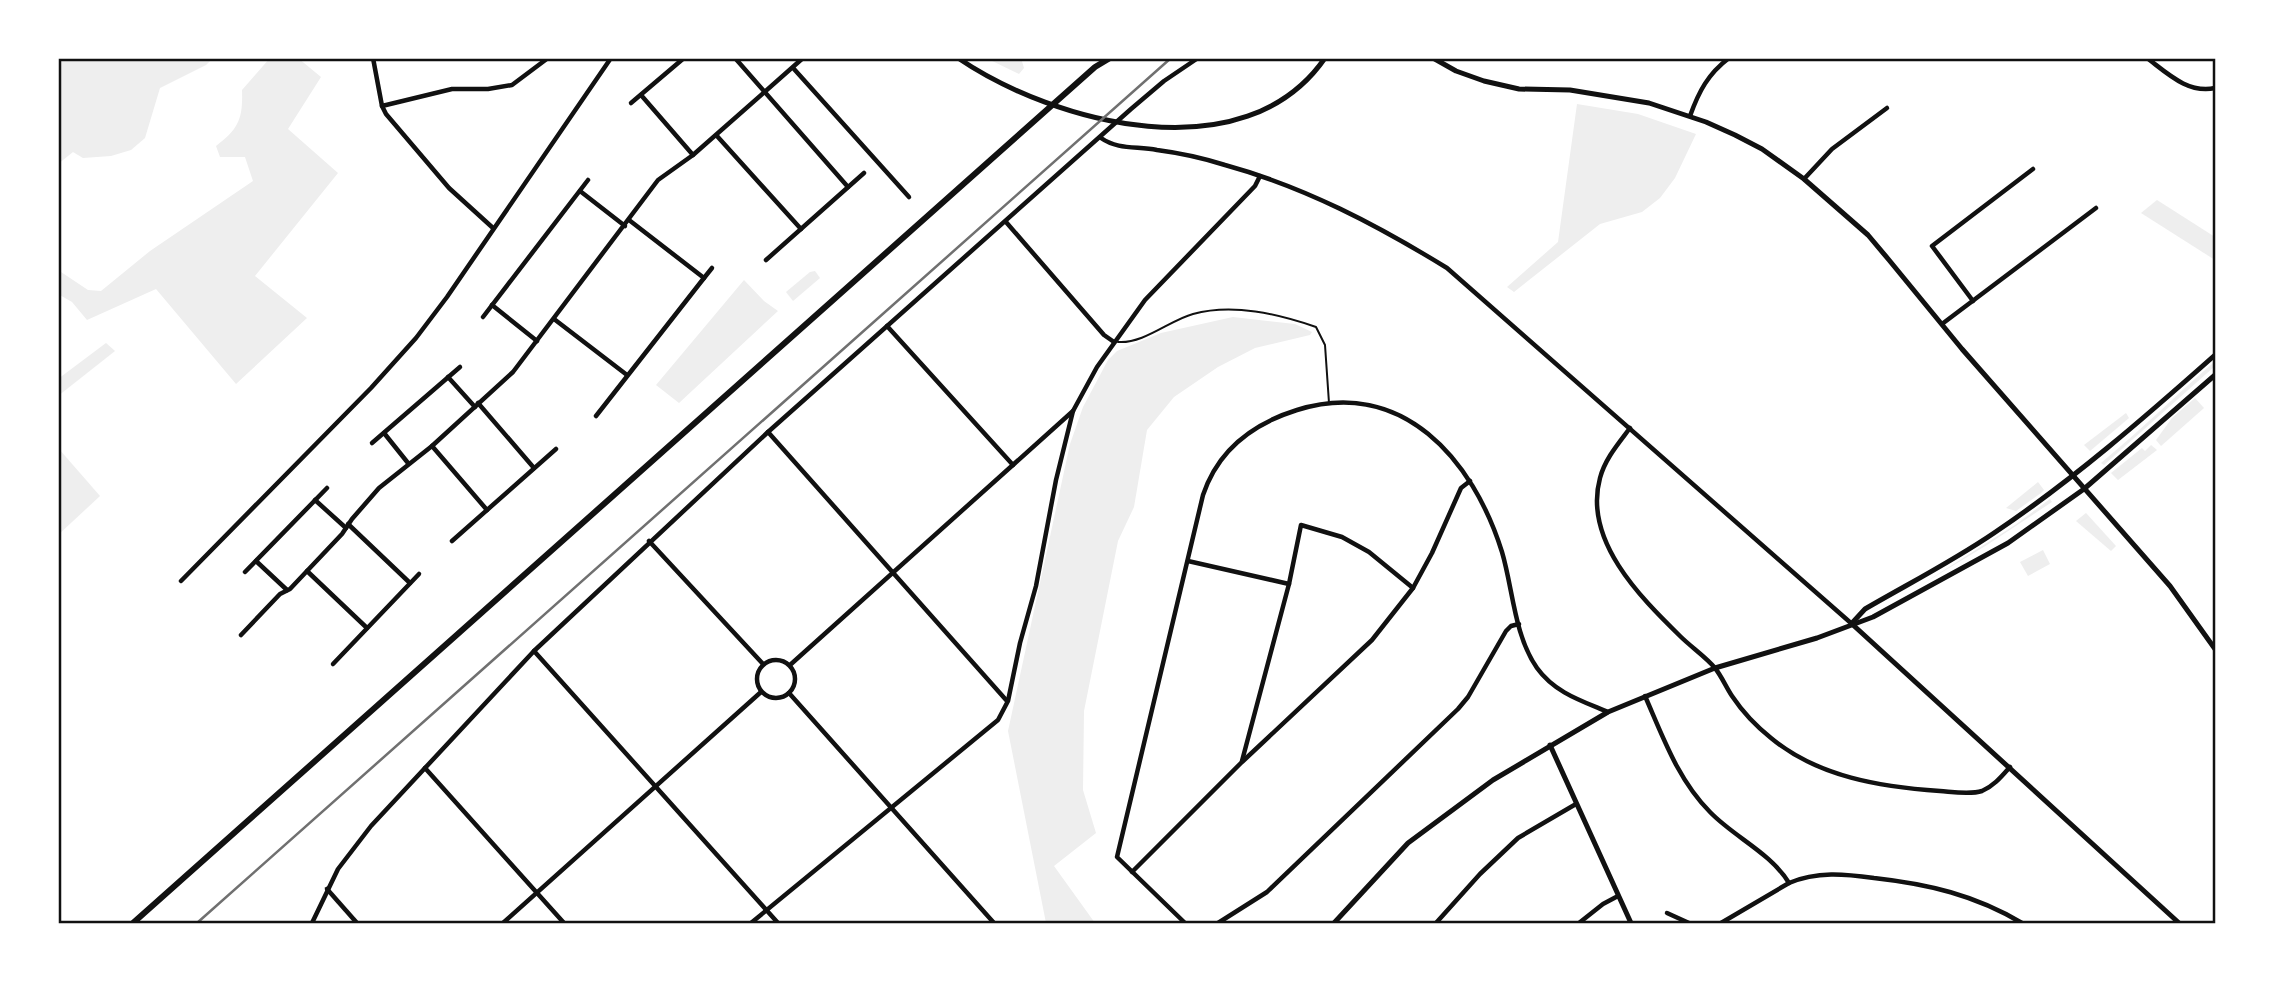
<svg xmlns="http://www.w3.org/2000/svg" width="2273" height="981" viewBox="0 0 2273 981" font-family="'Golos Text',sans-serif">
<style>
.green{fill:#eee}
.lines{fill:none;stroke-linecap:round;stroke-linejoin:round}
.service{stroke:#111;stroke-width:2}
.minor{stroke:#111;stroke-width:4.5}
.tertiary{stroke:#111;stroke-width:5}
.primary{stroke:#111;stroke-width:6}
.rail{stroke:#707070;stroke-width:2.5}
.neatline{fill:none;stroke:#111;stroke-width:2.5}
</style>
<rect width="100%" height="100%" fill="#fff"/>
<g class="green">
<path d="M58 58H213L206 65 160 88 145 138 131 150 111 156 83 158 73 152 58 164Z"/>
<path d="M270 58H298L321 77 288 129 338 173 255 276 307 318 236 384 156 289 87 320 72 302 58 294V270L88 290 101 291 150 251 253 181 245 157H220L216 146C239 129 243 118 242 90Z"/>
<path d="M986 58H1021L1024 68 1019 74Z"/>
<path d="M1577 104 1638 114 1696 134 1675 178 1660 198 1642 212 1600 224 1514 292 1507 287 1558 242Z"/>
<path d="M2157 200 2215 237V260L2141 213Z"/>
<path d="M815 271 820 278 793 301 786 292 810 272Z"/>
<path d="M744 280 764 301 778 311 679 403 656 385Z"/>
<path d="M1233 317 1295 324 1312 332 1310 335 1255 348 1218 367 1174 397 1147 430 1134 507 1118 541 1084 711 1083 790 1096 833 1054 866 1095 923H1046L1008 731 1070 444 1083 407 1108 360 1117 351 1161 333Z"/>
<path d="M106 343 115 351 58 396V379Z"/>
<path d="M2213 363 2215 366 2104 465 2101 463C2140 431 2175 396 2213 363Z"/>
<path d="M2195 398 2204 408 2161 446 2156 440 2172 418Z"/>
<path d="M2126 413 2129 418 2090 451 2084 445Z"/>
<path d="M2151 445 2157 450 2118 480 2111 473 2142 448 2145 451Z"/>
<path d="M59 449 100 496 58 535V450Z"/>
<path d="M2038 482 2044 490 2041 493 2016 511 2006 508Z"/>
<path d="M2050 499 2052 502 1987 545 1916 588 2015 525Z"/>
<path d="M2086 513 2116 546 2111 551 2076 521Z"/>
<path d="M2043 550 2050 564 2028 576 2020 562Z"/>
</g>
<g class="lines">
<path class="service" d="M1118 342C1144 344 1170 320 1193 314 1233 303 1278 314 1316 327L1325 345 1329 403"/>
<g class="minor">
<path d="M373 58 382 106 386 114 449 188 493 228"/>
<path d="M735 58 848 187"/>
<path d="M2147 58C2167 73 2188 94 2215 88"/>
<path d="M794 69 909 197"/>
<path d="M641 95 693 155"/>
<path d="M631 103 684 58"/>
<path d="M382 106 452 89H488L512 85 548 58"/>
<path d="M1690 116C1699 91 1708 74 1729 58"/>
<path d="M717 136 801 229"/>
<path d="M1101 138C1118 150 1137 146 1157 150 1180 153 1203 158 1225 165 1305 187 1377 225 1447 268L1852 624"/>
<path d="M1804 179 1832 149 1887 108"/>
<path d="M580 191 625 226"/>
<path d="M1006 222 1104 335 1114 342"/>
<path d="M766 260 864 173"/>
<path d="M704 278 712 268"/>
<path d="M1973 301 1932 246 2033 169"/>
<path d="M492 305 537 341"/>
<path d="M483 317 588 180"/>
<path d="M554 319 627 375"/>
<path d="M1942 324 2096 208"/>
<path d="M887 326 1013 465"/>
<path d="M448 377 475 407"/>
<path d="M478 403 534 468"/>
<path d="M596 416 704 278 629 220"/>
<path d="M1630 428C1618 444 1605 459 1600 478 1583 540 1640 597 1680 636 1691 647 1706 657 1715 668 1722 677 1726 687 1732 696 1742 711 1756 726 1771 738 1818 777 1881 787 1940 791 1953 792 1970 795 1982 791 1994 786 2002 776 2010 767"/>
<path d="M768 432 1007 701"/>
<path d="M384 433 408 463"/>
<path d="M372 443 460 367"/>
<path d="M432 446 487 510"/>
<path d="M315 500 346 528"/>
<path d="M348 524 410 583"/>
<path d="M452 541 556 449"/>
<path d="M649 541 763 664"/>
<path d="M256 561 287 590"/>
<path d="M1188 561 1289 584"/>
<path d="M307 571 367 628"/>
<path d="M245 572 327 488"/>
<path d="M181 581 371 388 416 338 447 297 611 58"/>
<path d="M241 635 280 594 290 589 307 571 342 534 352 519 379 488 432 446 513 372 658 180 693 155 803 58"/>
<path d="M534 651 778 923"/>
<circle cx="776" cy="679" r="19"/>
<path d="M333 664 419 574"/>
<path d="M790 665 1073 411"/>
<path d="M789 693 994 923"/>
<path d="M1645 696C1663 737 1678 780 1710 812 1734 837 1771 853 1789 883"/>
<path d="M1242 761 1289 584 1301 525 1342 537 1369 552 1413 588"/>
<path d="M425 768 564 923"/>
<path d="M1132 872 1242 762 1372 640 1413 588 1432 553 1461 488 1470 481"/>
<path d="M327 889 357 923"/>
<path d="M1667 913 1689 923"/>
<path d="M312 923 338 869 371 826 534 651 768 432 1131 109 1164 81 1198 58"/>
<path d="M503 923 761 692"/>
<path d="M751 923 998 720 1008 701 1020 643 1036 586 1056 480 1073 411 1097 367 1145 300 1255 186 1260 176"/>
<path d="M1185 923 1117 857 1203 495C1218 450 1252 424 1297 410 1402 377 1473 459 1502 552 1513 589 1514 635 1537 668 1555 693 1582 701 1608 712"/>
<path d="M1218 923 1267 892 1458 709 1468 697 1506 631 1511 626 1519 624"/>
<path d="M1436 923 1480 874 1518 838 1576 804"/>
<path d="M1579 923 1603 904 1618 896"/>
<path d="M1721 923 1789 883C1817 871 1845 874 1874 878 1928 884 1975 895 2022 923"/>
</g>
<g class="tertiary">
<path d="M958 58C1055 124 1245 174 1325 58"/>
<path d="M1433 58 1456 71 1484 81 1519 89 1570 90 1649 103 1706 122 1735 135 1762 149 1804 179 1868 235 1889 260 1962 349 2170 586 2215 649"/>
<path d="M1853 622 1865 609C1908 584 1953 561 1994 533 2073 480 2144 418 2215 355"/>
<path d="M1852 624 2179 923"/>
<path d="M1550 745 1631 923"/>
<path d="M1334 923 1408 843 1493 780 1608 712 1715 668 1817 638 1873 617 2008 543 2084 489 2215 375"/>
</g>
<path class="primary" d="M133 923 1095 67 1110 58"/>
<path class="rail" d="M197 923 1171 58"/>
</g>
<rect width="2273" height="981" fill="none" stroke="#ffffff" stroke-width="119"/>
<rect x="60" y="60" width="2154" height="862" class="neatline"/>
</svg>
